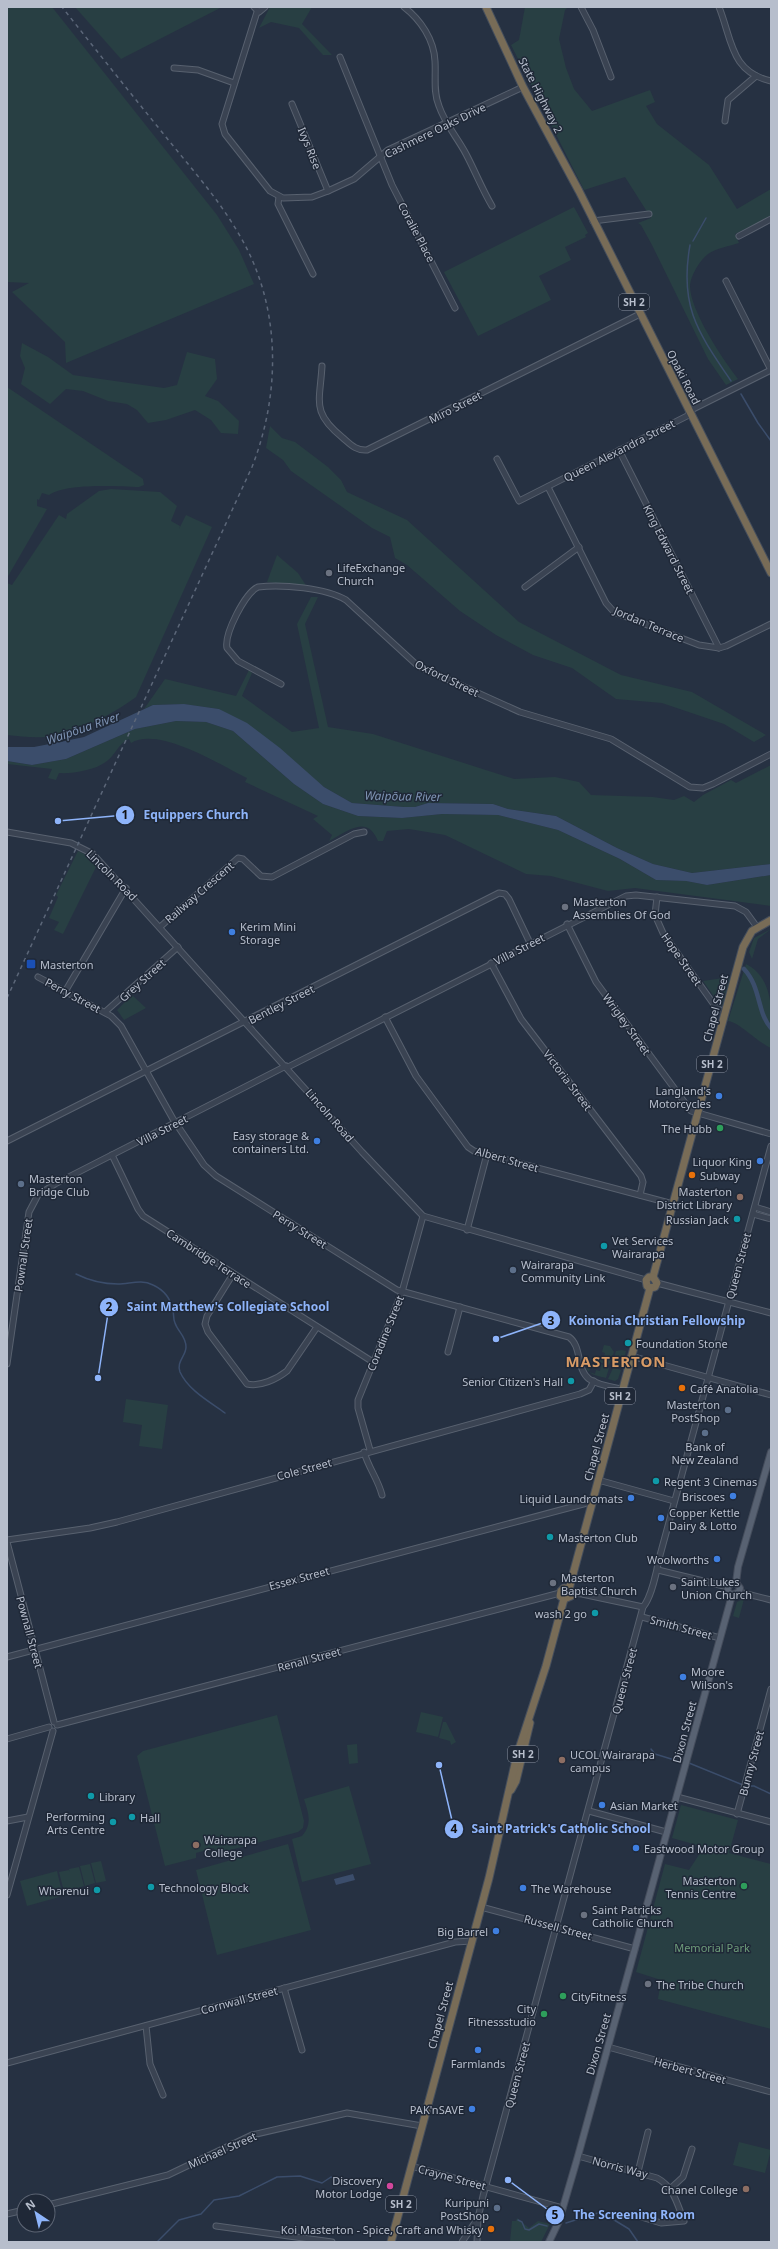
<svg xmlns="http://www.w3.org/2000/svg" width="778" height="2249" viewBox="0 0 778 2249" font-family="'Noto Sans',sans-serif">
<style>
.green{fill:#283f43}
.water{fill:#3b4d6b}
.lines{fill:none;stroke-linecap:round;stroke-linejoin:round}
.stream{stroke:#3b4d6b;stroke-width:1.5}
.canal{stroke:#3b4d6b;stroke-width:4.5}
.minor-casing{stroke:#58616f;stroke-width:7}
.major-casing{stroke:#444c5b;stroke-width:8}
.highway-casing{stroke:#454e5c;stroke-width:9}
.minor{stroke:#3a4352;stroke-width:5}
.major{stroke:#586272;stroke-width:6}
.highway{stroke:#786c57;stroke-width:7}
.rail{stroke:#5c6779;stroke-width:1.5;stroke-dasharray:4 4;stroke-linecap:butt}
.worship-dot{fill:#6b7280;stroke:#1f2837;stroke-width:1.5}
.shop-dot{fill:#3f7fe0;stroke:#1f2837;stroke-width:1.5}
.transit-dot{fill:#1a4fb4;stroke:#1f2837;stroke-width:1.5}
.leisure-dot{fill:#2e9e5b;stroke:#1f2837;stroke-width:1.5}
.food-dot{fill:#e8710a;stroke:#1f2837;stroke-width:1.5}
.service-dot{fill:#5c6f8a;stroke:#1f2837;stroke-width:1.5}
.education-dot{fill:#8d6e63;stroke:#1f2837;stroke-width:1.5}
.culture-dot{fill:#0f9aa8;stroke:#1f2837;stroke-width:1.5}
.hotel-dot{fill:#d1479c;stroke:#1f2837;stroke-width:1.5}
.labels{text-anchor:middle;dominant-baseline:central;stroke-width:3;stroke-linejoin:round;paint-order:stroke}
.shield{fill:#1f2837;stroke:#89919f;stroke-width:1}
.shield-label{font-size:10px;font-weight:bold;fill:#b7becc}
.street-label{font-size:11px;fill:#b7becc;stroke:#1f2837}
.poi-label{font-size:11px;fill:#b7becc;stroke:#1f2837;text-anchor:start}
.park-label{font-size:11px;fill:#6e9d7a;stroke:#1f2837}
.water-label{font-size:12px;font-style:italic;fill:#7e93b3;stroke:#1f2837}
.district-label{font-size:15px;font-weight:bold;letter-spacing:1px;fill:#d89b66;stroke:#1f2837}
.leader{fill:none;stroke:#8eb4fa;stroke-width:1.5}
.callout-dot{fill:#8eb4fa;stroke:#1f2837;stroke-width:1.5}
.mark-label{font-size:12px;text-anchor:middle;font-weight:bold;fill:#111}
.callout-label{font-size:12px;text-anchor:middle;font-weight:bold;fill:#8eb4fa;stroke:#1f2837;stroke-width:3;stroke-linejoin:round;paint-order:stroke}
</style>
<rect width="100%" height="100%" fill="#263142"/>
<g class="green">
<path d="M7 7H52L217 215 239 250 254 284 66 363 65 342 12 292 29 283 7 282Z"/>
<path d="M75 7H222L121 59Z"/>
<path d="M270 7H312L302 24 332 55H323L299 28 271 22 259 28Z"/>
<path d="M525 7H568L565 10 559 39 566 68 574 89 592 111 650 90 655 102 646 106 657 124 709 165 737 209 771 189V217L735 234 739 243C730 246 716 248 708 254 700 260 691 275 690 285 689 309 723 360 738 379L726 385 708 359 652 245 641 225 638 223 651 218 625 177 584 190 511 45 519 40Z"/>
<path d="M574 207 588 233 585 235 586 237 565 247 571 260 539 276 551 300 478 336 444 272Z"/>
<path d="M22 343 48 357 73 375 164 388 177 385 187 352 215 359 217 379 205 396 218 401 239 421 238 434 221 433 211 420 195 410 166 420 148 423 137 410 127 404 108 401 83 391 66 389 50 404 21 384 25 368 20 356Z"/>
<path d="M7 387 143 479 144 485 139 487C117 486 66 483 49 495L42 493 39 500 37 499V506L47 509 7 578Z"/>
<path d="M270 426 282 438 295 442 328 467 341 480 347 492 407 520 519 622 621 675 692 692 766 735 754 742 724 724 662 703 616 699 572 668 533 655 496 635 460 611 407 565 395 558 390 537 372 528 291 471 283 460 266 448Z"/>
<path d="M111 489 160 492 177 506 171 521 180 526 179 529 186 515 212 527 136 697C113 714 73 736 44 737 32 738 19 736 7 735V583L12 585 59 515 66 519 67 514 99 491Z"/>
<path d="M277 555 298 573 307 587 267 582Z"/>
<path d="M311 597H318L305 624 328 727 373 734 514 779 555 777 579 782 591 795 653 797 674 800 684 796 694 802 703 795 731 780 736 783 771 765V864L692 873 653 864 617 848 556 816 508 809 493 804 428 803 415 807H404L352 803 324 787 219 709 183 704 153 705 144 709 165 679 236 696 249 670 252 673 242 696 292 732 319 728 297 624Z"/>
<path d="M176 721 206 722 233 731 294 784 323 804 358 816 402 818 442 814 498 815 558 830 620 859 656 880 686 881 707 885 771 875V906L635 888 608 891 551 876 526 874 445 835 409 829 387 831 383 841H378C367 814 348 831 329 841L332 835 313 819 318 816 245 782 247 778C220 765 159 726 131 743L129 739C118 744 116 754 107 761 96 770 73 774 59 773L56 780 48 778 52 769 7 764V761L32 765 66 759 135 729Z"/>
<path d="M78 851 88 856 97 865 63 934 54 930 59 922 49 918 58 897 56 895Z"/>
<path d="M771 929 758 939 752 959 749 952 754 938Z"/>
<path d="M746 964C777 980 771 1019 771 1048 757 1042 739 1022 728 1021Z"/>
<path d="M730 977 722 1006 720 1005 703 981Z"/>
<path d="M132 995 146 1008 124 1020 117 1010Z"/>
<path d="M604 1345 610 1346 614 1352 609 1365 598 1362 599 1358 603 1359 605 1353 602 1352Z"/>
<path d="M622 1350 626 1351 622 1368 612 1364 616 1351Z"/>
<path d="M601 1364 609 1368 606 1378C599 1376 591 1376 586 1368H590L589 1372 595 1374 596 1370 600 1371Z"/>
<path d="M613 1368 621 1370 618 1379 615 1381 608 1379Z"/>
<path d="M126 1399 168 1405 162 1449 139 1446 142 1425 123 1422Z"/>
<path d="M744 1599 739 1618 733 1616 737 1602Z"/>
<path d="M421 1712 443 1717 438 1737 416 1732Z"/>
<path d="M277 1715 304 1821 303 1828 298 1832 215 1854 214 1848 196 1853V1858L165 1866 137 1756 143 1751Z"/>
<path d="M443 1722H446L456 1742 451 1745 450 1741 439 1738Z"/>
<path d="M357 1744 358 1763 349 1764 347 1745Z"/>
<path d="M349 1786 371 1864 302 1882 292 1839 302 1836C313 1824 308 1812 304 1799Z"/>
<path d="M681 1805 738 1820 729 1853 771 1864V2029L658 1999 661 1980 636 1972 665 1864 689 1870 704 1847 672 1838Z"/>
<path d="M288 1844 311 1930 217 1955 196 1870Z"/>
<path d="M101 1861 106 1881 96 1883 91 1863Z"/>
<path d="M90 1864 95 1883 85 1886 80 1866Z"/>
<path d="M79 1867 84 1886 74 1889 73 1887 74 1889 64 1892 59 1872 69 1870 70 1872 69 1869Z"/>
<path d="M57 1871 63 1896 27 1906 20 1881Z"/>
<path d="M739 2142 771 2150 765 2173 733 2165Z"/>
<path d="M517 2218 529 2228 538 2221 550 2224 541 2242H510L512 2221H516Z"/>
</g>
<g class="water">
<path d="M184 704 219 709 247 723 280 748 324 787 352 803 404 807H415L428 803 493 804 508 809 556 816 617 848 653 864 692 873 771 864V875L707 885 686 881 656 880 620 859 558 830 498 815 442 814 402 818 358 816 323 804 294 784 233 731 206 722 176 721 135 729 66 759 32 765 7 761V747H34L65 741 84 737 153 705Z"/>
<path d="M353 1874 355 1880 336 1885 334 1879Z"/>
</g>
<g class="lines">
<g class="stream">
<path d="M693 241 706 218"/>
<path d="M690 245C679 307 698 332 731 381"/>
<path d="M741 394 758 423 771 441"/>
<path d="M76 1274C90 1281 103 1284 118 1284 130 1284 141 1279 153 1285 164 1290 171 1299 173 1311 174 1314 173 1319 175 1323 178 1332 186 1336 186 1347 186 1356 176 1362 180 1372 188 1390 210 1402 225 1413"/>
<path d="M651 1749 655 1754 681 1762"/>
<path d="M689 1763 743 1785"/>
<path d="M746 1786H754L771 1794"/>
<path d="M518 2220 522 2222 525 2229 529 2230 539 2224 547 2226"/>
<path d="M566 2223 601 2212 629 2229 638 2242"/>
<path d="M157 2242 179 2220 201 2214 214 2200 239 2196 277 2177 300 2176 322 2183 331 2177 348 2185"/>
</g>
<path class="canal" d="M744 969C761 987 757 1013 771 1028"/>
<defs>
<g id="minor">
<path d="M254 7 259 12 265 7"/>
<path d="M404 7C421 20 434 40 435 61 436 76 433 92 439 106 445 124 457 137 466 154 475 171 482 189 492 206"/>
<path d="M581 7 593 30 611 77"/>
<path d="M719 7C732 39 730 72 771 81"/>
<path d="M257 12 222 124 225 134 270 191 283 198 312 197 328 191 354 179 388 150 523 87"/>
<path d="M340 57 392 185 455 308"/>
<path d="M174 68 198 70 234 83"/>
<path d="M292 104 328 191"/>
<path d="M725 121 728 100 756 76"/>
<path d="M279 197 278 204 313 274"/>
<path d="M593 221 649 214"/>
<path d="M739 236 771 219"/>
<path d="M726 281 771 370"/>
<path d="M322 366C320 402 311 412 343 438 350 444 356 451 367 450L640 314"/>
<path d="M619 450 719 648"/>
<path d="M497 459 519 501 687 416 693 409 771 370"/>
<path d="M548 487 606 603 614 612 699 645 719 648 726 646 771 624"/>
<path d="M525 587 579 547"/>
<path d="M281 684 238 661 227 648C224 634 245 593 258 587 282 584 326 588 346 600L418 666 520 712 611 739 690 787 703 788 713 784 771 754"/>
<path d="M7 832 71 843 93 854 362 1152 423 1216 646 1280"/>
<path d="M657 897 655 915 663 933 715 1006 725 1014"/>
<path d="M567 924 596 982 691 1111 771 1134"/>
<path d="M160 927 238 858 243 859 261 876 272 877 354 834 364 832"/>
<path d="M491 963 521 1019 641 1176 643 1182 640 1195"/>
<path d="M38 977 111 1016 121 1026 173 1119 204 1165 216 1176 397 1290 569 1337C582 1346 576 1369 589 1379 597 1385 612 1387 622 1389"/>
<path d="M66 990 126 888"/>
<path d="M105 1012 178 947"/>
<path d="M385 1017 416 1076 468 1147 474 1151 673 1204"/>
<path d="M288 1067 626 896 636 895 735 906 746 912 757 927"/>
<path d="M7 1141 499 893 505 894 509 899 530 943"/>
<path d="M112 1155 138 1209 143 1216 373 1362"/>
<path d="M755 1207 771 1212"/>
<path d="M753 1214 771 1219"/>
<path d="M467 1230 487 1154"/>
<path d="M233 1274 207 1316 205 1324 208 1332 247 1384C260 1387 277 1379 287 1371L317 1327"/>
<path d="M657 1283 771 1313"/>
<path d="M448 1352 460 1307"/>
<path d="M631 1356 771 1395"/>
<path d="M7 1364 29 1212 38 1195 55 1184 286 1066"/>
<path d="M370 1450 358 1408V1400L402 1292 423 1216"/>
<path d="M364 1452C369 1469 378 1479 382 1495"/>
<path d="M598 1480 674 1501"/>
<path d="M7 1540 90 1528 117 1522 580 1394 589 1390 594 1381"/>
<path d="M7 1542 54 1722"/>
<path d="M658 1570 728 1587"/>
<path d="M739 1592 771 1600"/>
<path d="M572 1593 582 1594 643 1607"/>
<path d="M642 1617 720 1638"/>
<path d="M7 1657 587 1503 591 1504"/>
<path d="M57 1725 560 1593"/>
<path d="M7 1739 49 1727"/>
<path d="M677 1797 771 1822"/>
<path d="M589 1811 666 1832"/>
<path d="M737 1814 771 1689"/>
<path d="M7 1821 28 1817"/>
<path d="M7 1895 53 1731"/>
<path d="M481 1907 635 1949"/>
<path d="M284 1988 302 2050"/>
<path d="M146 2026 150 2064 163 2095"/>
<path d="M608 2047 771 2092"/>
<path d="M7 2063 455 1942 472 1941"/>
<path d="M578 2156 657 2178C674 2187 677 2204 684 2221L661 2223 638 2216"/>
<path d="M411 2166 563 2208"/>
<path d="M638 2172 648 2132"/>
<path d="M671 2188 683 2177 692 2149"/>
<path d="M48 2205 168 2175 252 2135 347 2113 422 2126"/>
<path d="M7 2214 24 2210"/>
<path d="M216 2226 332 2242"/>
<path d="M462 2242 478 2218"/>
<path d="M477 2242 478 2218 483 2196 643 1607C651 1598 657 1570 659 1559L771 1146"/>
</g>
<g id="major">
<path d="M736 1583 738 1567 771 1452"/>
<path d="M732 1595 727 1591 728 1587 731 1583H736"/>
<path d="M732 1595 739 1592 740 1588 736 1583"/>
<path d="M549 2242 559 2221 578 2156 732 1595"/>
</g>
<g id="highway">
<path d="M486 7 523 87 579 191 771 573"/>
<path d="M653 1277 743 947 752 931 771 920"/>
<path d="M650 1288 647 1286 646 1280 649 1277H653"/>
<path d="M650 1288 655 1287 657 1283 653 1277"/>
<path d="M569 1589 650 1288"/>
<path d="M564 1599 560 1596 561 1591 564 1588 569 1589"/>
<path d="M564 1599 571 1596 569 1589"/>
<path d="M511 1790 516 1781 530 1723"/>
<path d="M391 2242 489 1878 517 1755 546 1666 564 1599"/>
</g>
</defs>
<use href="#minor" class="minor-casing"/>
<use href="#major" class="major-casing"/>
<use href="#highway" class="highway-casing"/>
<use href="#minor" class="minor"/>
<use href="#major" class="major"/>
<use href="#highway" class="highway"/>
<path class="rail" d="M7 998 252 467C282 390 281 302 237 231 217 197 190 167 166 137 131 94 96 50 62 7"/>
</g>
<g class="worship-dot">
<circle cx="329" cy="573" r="4"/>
<circle cx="565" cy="907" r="4"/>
<circle cx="553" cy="1583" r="4"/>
<circle cx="673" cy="1587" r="4"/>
<circle cx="584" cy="1915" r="4"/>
<circle cx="648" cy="1984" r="4"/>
</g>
<g class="shop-dot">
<circle cx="232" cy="932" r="4"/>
<circle cx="719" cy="1096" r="4"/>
<circle cx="317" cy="1141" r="4"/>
<circle cx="760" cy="1161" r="4"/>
<circle cx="733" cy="1496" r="4"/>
<circle cx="631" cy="1498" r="4"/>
<circle cx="661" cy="1518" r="4"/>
<circle cx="717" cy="1559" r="4"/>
<circle cx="683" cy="1677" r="4"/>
<circle cx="602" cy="1805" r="4"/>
<circle cx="636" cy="1848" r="4"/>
<circle cx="523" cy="1888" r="4"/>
<circle cx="496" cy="1931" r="4"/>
<circle cx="478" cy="2050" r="4"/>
<circle cx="472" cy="2109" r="4"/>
</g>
<rect class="transit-dot" x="26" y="959" width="10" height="10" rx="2"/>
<g class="leisure-dot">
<circle cx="720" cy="1128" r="4"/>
<circle cx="744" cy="1886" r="4"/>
<circle cx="563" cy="1996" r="4"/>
<circle cx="544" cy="2014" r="4"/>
</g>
<g class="food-dot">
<circle cx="692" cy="1175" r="4"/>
<circle cx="682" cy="1388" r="4"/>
<circle cx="491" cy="2229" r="4"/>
</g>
<g class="service-dot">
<circle cx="21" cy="1184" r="4"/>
<circle cx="513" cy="1270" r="4"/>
<circle cx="728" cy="1410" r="4"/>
<circle cx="705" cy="1433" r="4"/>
<circle cx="497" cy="2208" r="4"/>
</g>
<g class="education-dot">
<circle cx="740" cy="1197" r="4"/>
<circle cx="562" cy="1760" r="4"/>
<circle cx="196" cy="1845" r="4"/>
<circle cx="746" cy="2189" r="4"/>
</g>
<g class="culture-dot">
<circle cx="737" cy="1219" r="4"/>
<circle cx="604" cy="1246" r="4"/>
<circle cx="628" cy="1343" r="4"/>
<circle cx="571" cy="1381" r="4"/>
<circle cx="656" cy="1481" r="4"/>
<circle cx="550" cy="1537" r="4"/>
<circle cx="595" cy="1613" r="4"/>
<circle cx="91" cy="1796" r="4"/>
<circle cx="132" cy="1817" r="4"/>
<circle cx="113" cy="1822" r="4"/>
<circle cx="151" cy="1887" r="4"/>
<circle cx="97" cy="1890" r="4"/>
</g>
<circle class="hotel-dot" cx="390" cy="2186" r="4"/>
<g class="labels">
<g class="shield">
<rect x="619" y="294" width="30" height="16" rx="3"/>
<rect x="697" y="1056" width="30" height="16" rx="3"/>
<rect x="605" y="1388" width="30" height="16" rx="3"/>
<rect x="508" y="1746" width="30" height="16" rx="3"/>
<rect x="386" y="2196" width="30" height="16" rx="3"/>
</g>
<g class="shield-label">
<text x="634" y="302">SH 2</text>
<text x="712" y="1064">SH 2</text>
<text x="620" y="1396">SH 2</text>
<text x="523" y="1754">SH 2</text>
<text x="401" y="2204">SH 2</text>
</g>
<g class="street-label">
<text transform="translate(541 95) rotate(63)">State Highway 2</text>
<text transform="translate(435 130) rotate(-26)">Cashmere Oaks Drive</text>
<text transform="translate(310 148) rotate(68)">Ivys Rise</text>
<text transform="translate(417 232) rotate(62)">Coralie Place</text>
<text transform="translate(684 377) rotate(63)">Opaki Road</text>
<text transform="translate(455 407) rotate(-27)">Miro Street</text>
<text transform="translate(619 450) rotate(-27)">Queen Alexandra Street</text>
<text transform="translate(669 549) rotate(63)">King Edward Street</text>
<text transform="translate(649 624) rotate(23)">Jordan Terrace</text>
<text transform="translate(447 678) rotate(26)">Oxford Street</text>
<text transform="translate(112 875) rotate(45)">Lincoln Road</text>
<text transform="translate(199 892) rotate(-41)">Railway Crescent</text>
<text transform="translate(519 949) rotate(-27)">Villa Street</text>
<text transform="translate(682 959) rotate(55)">Hope Street</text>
<text transform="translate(142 980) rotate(-42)">Grey Street</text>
<text transform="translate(73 995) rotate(28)">Perry Street</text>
<text transform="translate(281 1004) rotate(-27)">Bentley Street</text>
<text transform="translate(715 1008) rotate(-75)">Chapel Street</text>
<text transform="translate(627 1024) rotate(54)">Wrigley Street</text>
<text transform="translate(568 1080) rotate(53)">Victoria Street</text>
<text transform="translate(330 1115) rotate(49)">Lincoln Road</text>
<text transform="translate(162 1130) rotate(-27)">Villa Street</text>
<text transform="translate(507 1159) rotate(16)">Albert Street</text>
<text transform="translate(300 1229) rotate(32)">Perry Street</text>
<text transform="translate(23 1255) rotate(-82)">Pownall Street</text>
<text transform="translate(209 1258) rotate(33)">Cambridge Terrace</text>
<text transform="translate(738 1266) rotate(-75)">Queen Street</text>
<text transform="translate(385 1333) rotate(-68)">Coradine Street</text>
<text transform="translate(596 1447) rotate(-75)">Chapel Street</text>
<text transform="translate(304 1469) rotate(-15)">Cole Street</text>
<text transform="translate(299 1578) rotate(-15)">Essex Street</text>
<text transform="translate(681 1627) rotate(15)">Smith Street</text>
<text transform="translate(30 1632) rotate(75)">Pownall Street</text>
<text transform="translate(309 1659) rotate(-15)">Renall Street</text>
<text transform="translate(624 1681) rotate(-75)">Queen Street</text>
<text transform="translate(684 1732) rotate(-75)">Dixon Street</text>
<text transform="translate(751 1763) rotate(-75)">Bunny Street</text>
<text transform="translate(558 1927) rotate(15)">Russell Street</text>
<text transform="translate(239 2000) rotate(-15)">Cornwall Street</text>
<text transform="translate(440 2015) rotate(-75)">Chapel Street</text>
<text transform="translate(598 2044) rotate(-74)">Dixon Street</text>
<text transform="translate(690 2070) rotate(15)">Herbert Street</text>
<text transform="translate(517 2075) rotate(-75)">Queen Street</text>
<text transform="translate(222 2150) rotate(-24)">Michael Street</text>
<text transform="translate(620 2167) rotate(15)">Norris Way</text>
<text transform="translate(452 2177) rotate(15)">Crayne Street</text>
</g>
<g class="poi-label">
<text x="337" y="567">LifeExchange<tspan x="337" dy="13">Church</tspan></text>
<text x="573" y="901">Masterton<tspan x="573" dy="13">Assemblies Of God</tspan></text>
<text x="240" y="926">Kerim Mini<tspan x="240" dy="13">Storage</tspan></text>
<text x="40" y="964">Masterton</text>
<text x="711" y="1090" text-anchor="end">Langland's<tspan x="711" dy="13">Motorcycles</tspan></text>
<text x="712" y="1128" text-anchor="end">The Hubb</text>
<text x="309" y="1135" text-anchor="end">Easy storage &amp;<tspan x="309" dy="13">containers Ltd.</tspan></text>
<text x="752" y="1161" text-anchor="end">Liquor King</text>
<text x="700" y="1175">Subway</text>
<text x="29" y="1178">Masterton<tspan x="29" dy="13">Bridge Club</tspan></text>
<text x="732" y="1191" text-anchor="end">Masterton<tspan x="732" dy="13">District Library</tspan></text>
<text x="729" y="1219" text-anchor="end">Russian Jack</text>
<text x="612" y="1240">Vet Services<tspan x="612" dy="13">Wairarapa</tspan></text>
<text x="521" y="1264">Wairarapa<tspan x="521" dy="13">Community Link</tspan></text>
<text x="636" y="1343">Foundation Stone</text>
<text x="563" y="1381" text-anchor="end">Senior Citizen's Hall</text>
<text x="690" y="1388">Café Anatolia</text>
<text x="720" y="1404" text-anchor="end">Masterton<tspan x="720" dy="13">PostShop</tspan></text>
<text x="705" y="1446" text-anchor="middle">Bank of<tspan x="705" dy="13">New Zealand</tspan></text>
<text x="664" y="1481">Regent 3 Cinemas</text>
<text x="725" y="1496" text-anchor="end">Briscoes</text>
<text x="623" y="1498" text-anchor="end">Liquid Laundromats</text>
<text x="669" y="1512">Copper Kettle<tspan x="669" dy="13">Dairy &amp; Lotto</tspan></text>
<text x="558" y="1537">Masterton Club</text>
<text x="709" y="1559" text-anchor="end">Woolworths</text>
<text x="561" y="1577">Masterton<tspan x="561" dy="13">Baptist Church</tspan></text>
<text x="681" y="1581">Saint Lukes<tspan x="681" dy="13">Union Church</tspan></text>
<text x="587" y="1613" text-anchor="end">wash 2 go</text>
<text x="691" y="1671">Moore<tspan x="691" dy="13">Wilson's</tspan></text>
<text x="570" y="1754">UCOL Wairarapa<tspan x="570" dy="13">campus</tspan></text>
<text x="99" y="1796">Library</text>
<text x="610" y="1805">Asian Market</text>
<text x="105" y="1816" text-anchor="end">Performing<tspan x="105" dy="13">Arts Centre</tspan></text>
<text x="140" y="1817">Hall</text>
<text x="204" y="1839">Wairarapa<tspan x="204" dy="13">College</tspan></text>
<text x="644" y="1848">Eastwood Motor Group</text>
<text x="736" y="1880" text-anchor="end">Masterton<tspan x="736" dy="13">Tennis Centre</tspan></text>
<text x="159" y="1887">Technology Block</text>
<text x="531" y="1888">The Warehouse</text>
<text x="89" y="1890" text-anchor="end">Wharenui</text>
<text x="592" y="1909">Saint Patricks<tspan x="592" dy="13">Catholic Church</tspan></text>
<text x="488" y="1931" text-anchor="end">Big Barrel</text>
<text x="656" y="1984">The Tribe Church</text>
<text x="571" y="1996">CityFitness</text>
<text x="536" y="2008" text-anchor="end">City<tspan x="536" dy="13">Fitnessstudio</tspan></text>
<text x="478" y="2063" text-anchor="middle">Farmlands</text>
<text x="464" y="2109" text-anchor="end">PAK'nSAVE</text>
<text x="382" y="2180" text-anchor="end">Discovery<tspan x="382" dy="13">Motor Lodge</tspan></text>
<text x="738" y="2189" text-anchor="end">Chanel College</text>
<text x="489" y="2202" text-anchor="end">Kuripuni<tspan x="489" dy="13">PostShop</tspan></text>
<text x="483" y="2229" text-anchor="end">Koi Masterton - Spice, Craft and Whisky</text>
</g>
<g class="park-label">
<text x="712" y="1947">Memorial Park</text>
</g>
<g class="water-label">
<text transform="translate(83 728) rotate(-19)">Waipōua River</text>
<text transform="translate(403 796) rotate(1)">Waipōua River</text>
</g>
<g class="district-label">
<text x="616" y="1361">MASTERTON</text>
</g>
</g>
<path class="leader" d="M58 821L125 815M98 1378L109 1307M496 1339L551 1320M439 1765L454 1829M508 2180L555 2215"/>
<g class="callout-dot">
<circle cx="58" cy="821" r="4"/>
<circle cx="98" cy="1378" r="4"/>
<circle cx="496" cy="1339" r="4"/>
<circle cx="439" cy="1765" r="4"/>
<circle cx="508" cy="2180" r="4"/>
<circle cx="125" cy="815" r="10"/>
<circle cx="109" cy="1307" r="10"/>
<circle cx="551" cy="1320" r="10"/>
<circle cx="454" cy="1829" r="10"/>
<circle cx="555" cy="2215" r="10"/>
</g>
<g class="mark-label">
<text x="125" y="819">1</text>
<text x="109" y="1311">2</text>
<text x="551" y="1325">3</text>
<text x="454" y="1833">4</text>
<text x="555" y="2219">5</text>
</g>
<g class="callout-label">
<text x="196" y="819">Equippers Church</text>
<text x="228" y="1311">Saint Matthew's Collegiate School</text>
<text x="657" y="1325">Koinonia Christian Fellowship</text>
<text x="561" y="1833">Saint Patrick's Catholic School</text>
<text x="634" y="2219">The Screening Room</text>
</g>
<rect width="778" height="2249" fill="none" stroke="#b7becc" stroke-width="16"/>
<g transform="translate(36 2213) rotate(325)"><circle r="19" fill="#1f2837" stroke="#5c6473"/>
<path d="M0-3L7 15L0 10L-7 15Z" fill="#8eb4fa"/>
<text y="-6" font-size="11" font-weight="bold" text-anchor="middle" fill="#b7becc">N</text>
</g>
</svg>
